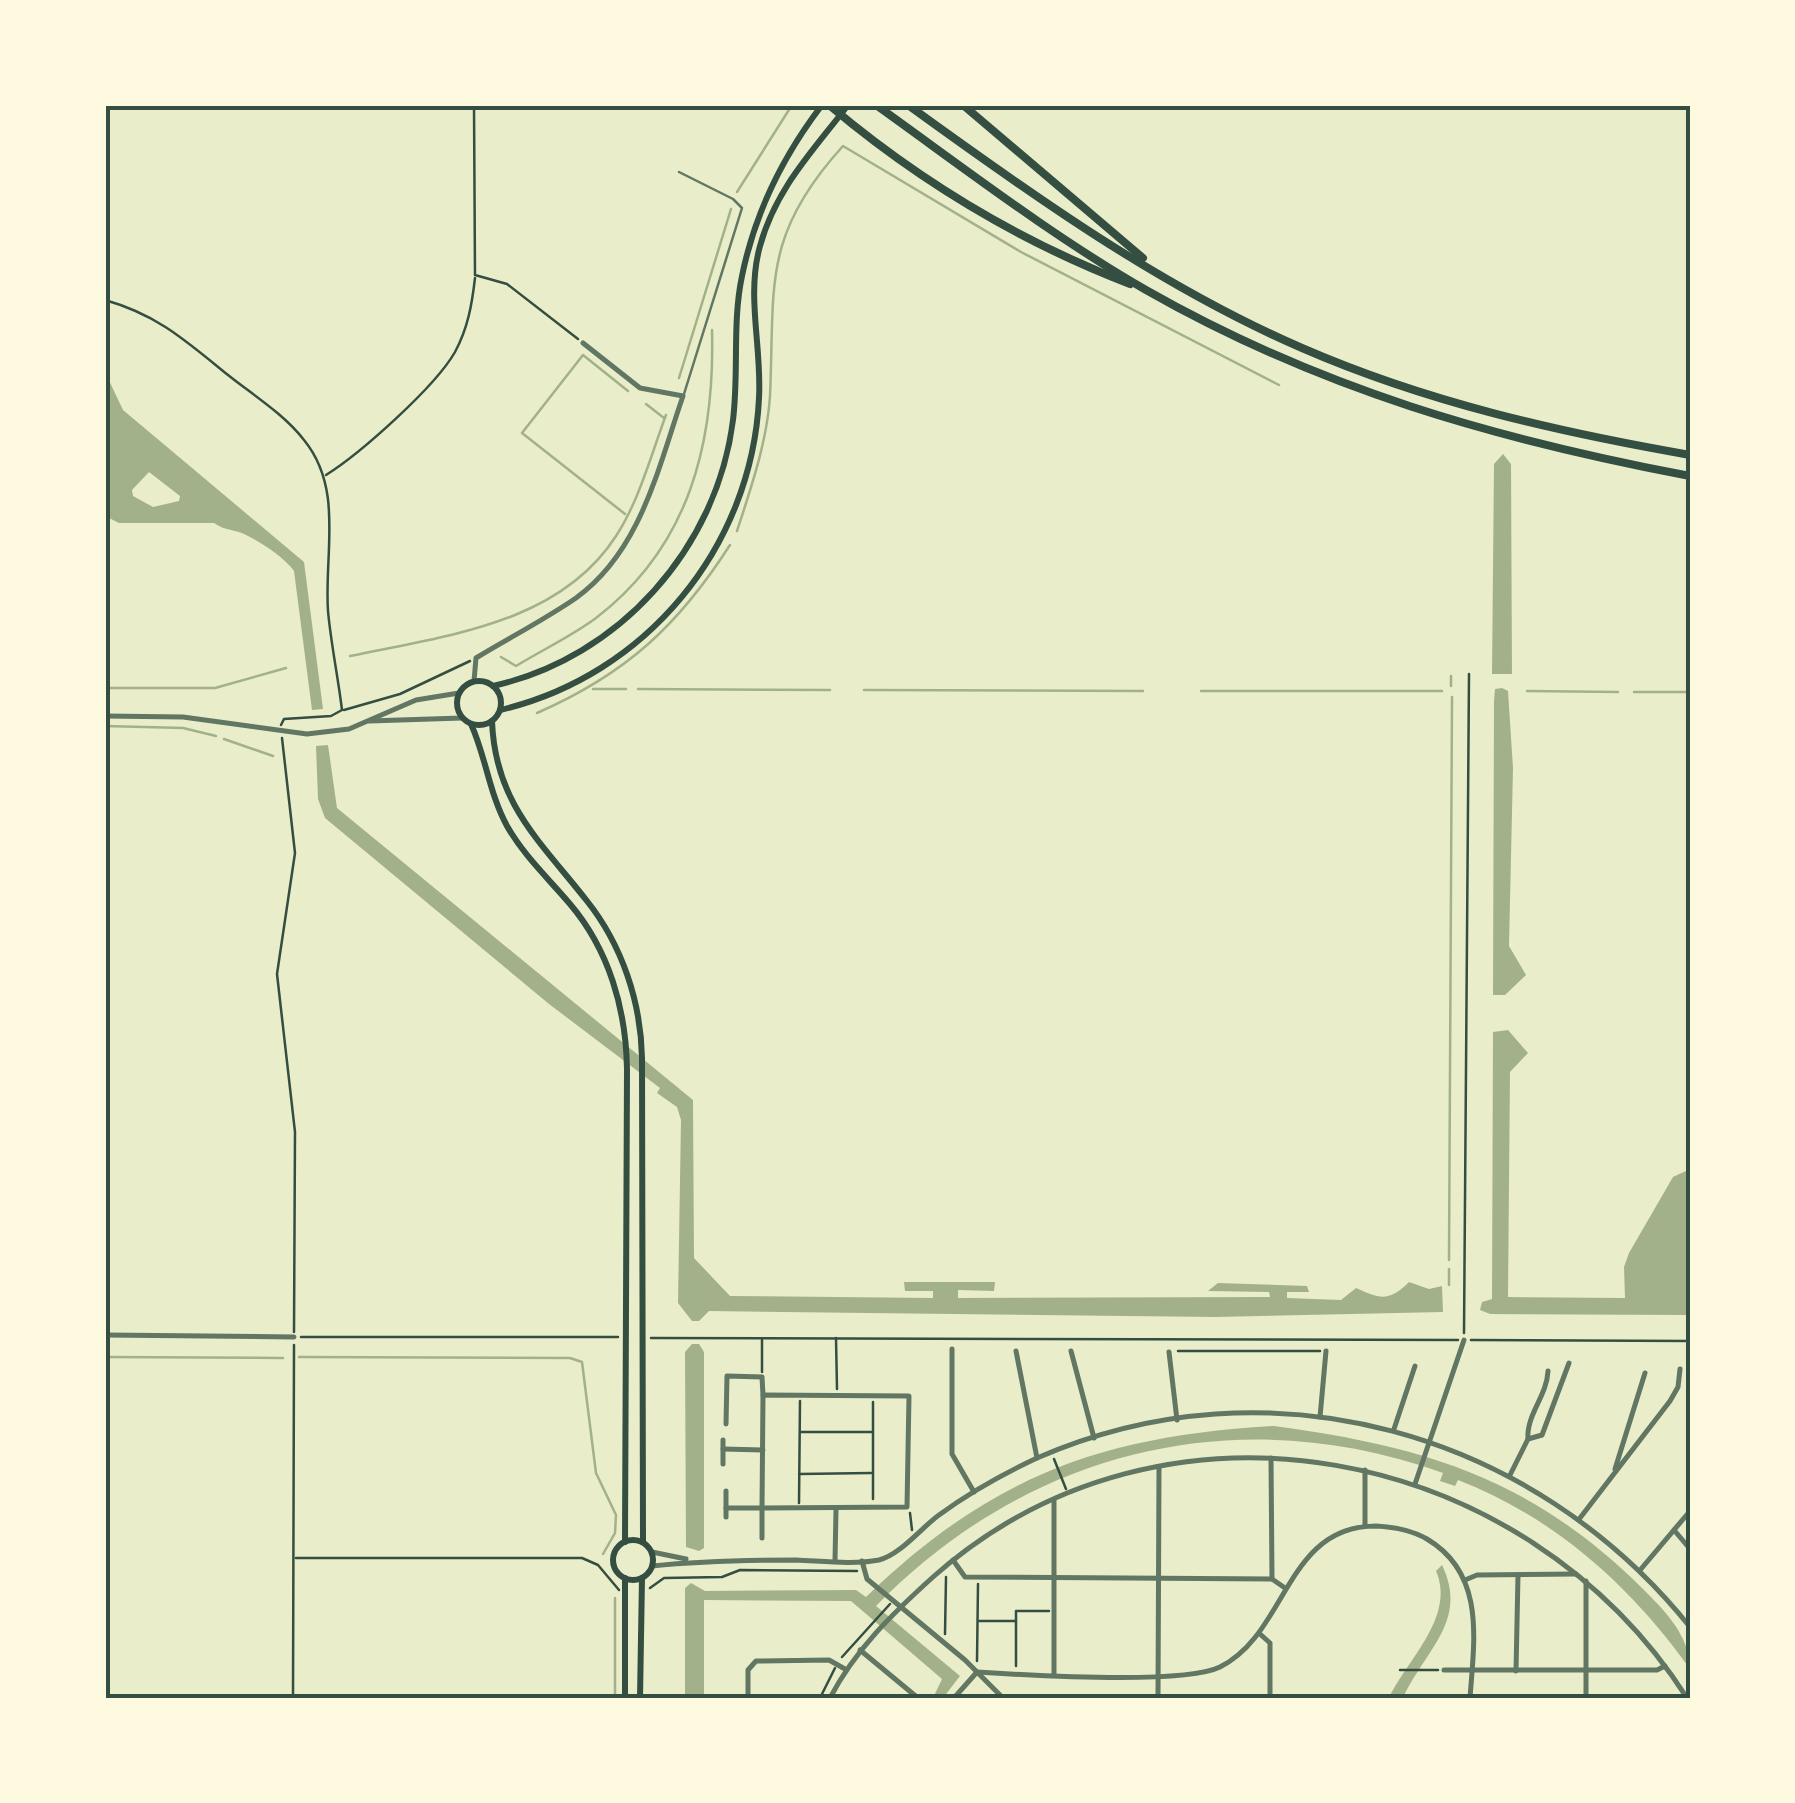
<svg xmlns="http://www.w3.org/2000/svg" width="1795" height="1803" viewBox="0 0 1795 1803" font-family="Lora,serif">
<style>
.water{fill:#a3b18a;fill-rule:evenodd}
.lines{fill:none;stroke-linecap:round;stroke-linejoin:round}
.stream{stroke:#a3b18a;stroke-width:2.5}
.path{stroke:#344e41;stroke-width:2.5}
.service{stroke:#617663;stroke-width:2.5}
.minor{stroke:#617663;stroke-width:5}
.secondary{stroke:#344e41;stroke-width:6}
.trunk{stroke:#344e41;stroke-width:8}
.neatline{fill:none;stroke:#344e41;stroke-width:4}
</style>
<rect width="100%" height="100%" fill="#e9edc9"/>
<g class="water">
<path d="M105 372 123 410 304 562 323 709 312 710 294 571C284 557 262 543 246 535 235 529 225 531 214 523H119L105 516ZM149 472 180 496 179 501 153 507 133 496 132 490Z"/>
<path d="M1503 454 1511 464 1512 674H1492L1494 464Z"/>
<path d="M1502 688 1508 691 1513 768 1509 946 1526 975 1505 995H1493L1494 701 1495 689Z"/>
<path d="M328 745 337 808 693 1100 694 1258 730 1296 933 1298V1291H905L904 1282H995L994 1291 958 1290V1298L1270 1297 1269 1292 1208 1291 1218 1283 1307 1286 1309 1292H1287V1298L1341 1300 1356 1288C1380 1299 1389 1302 1409 1282L1429 1289 1442 1286 1443 1312 1215 1317 709 1311 699 1321H692L678 1303 681 1120 677 1107 657 1093 660 1088 549 1004 325 818 318 799 316 746Z"/>
<path d="M1508 1030 1528 1053 1510 1072 1508 1297 1625 1298 1624 1267 1629 1253 1673 1177 1688 1170 1690 1315 1490 1314 1480 1310 1482 1302 1492 1299 1493 1032Z"/>
<path d="M692 1344H699L704 1352V1548L699 1551 686 1547 685 1352Z"/>
<path d="M1274 1426C1423 1446 1530 1478 1640 1586 1664 1610 1690 1635 1690 1669 1631 1586 1554 1517 1458 1480L1455 1486 1440 1481 1443 1473C1238 1399 1028 1450 876 1606L960 1676 943 1698H933L942 1679 851 1601 704 1600V1698H685V1588L691 1583 705 1591 856 1590 866 1597C991 1476 1102 1436 1274 1426Z"/>
<path d="M1442 1565C1469 1621 1425 1650 1403 1698H1389C1406 1661 1456 1617 1436 1571Z"/>
</g>
<g class="lines">
<g class="stream">
<path d="M737 192 792 105"/>
<path d="M679 378 731 209"/>
<path d="M646 404 664 418"/>
<path d="M625 514 522 433 583 355 628 391"/>
<path d="M737 531C751 488 767 442 770 396 775 287 761 236 843 146L1021 252 1279 385"/>
<path d="M350 656C443 636 559 625 616 536 639 501 651 455 666 415"/>
<path d="M501 657 516 666C542 650 572 636 596 618 690 546 715 442 712 330"/>
<path d="M1451 686V676"/>
<path d="M105 688H215L286 668"/>
<path d="M593 689H626"/>
<path d="M638 689 830 690"/>
<path d="M864 690 1143 691"/>
<path d="M1201 691H1442"/>
<path d="M1527 691 1618 692"/>
<path d="M1634 692H1690"/>
<path d="M537 713C626 674 678 626 730 545"/>
<path d="M105 726 183 728 216 736"/>
<path d="M224 739 273 756"/>
<path d="M1449 1260 1452 697"/>
<path d="M1449 1269V1285"/>
<path d="M105 1357 283 1358"/>
<path d="M299 1357 570 1358 582 1362 596 1473 616 1515 615 1533 603 1554"/>
<path d="M615 1698V1598"/>
</g>
<g class="path">
<path d="M474 105 475 275 507 284 578 339"/>
<path d="M105 300C158 315 186 341 228 375 253 395 284 414 304 440 344 489 324 553 328 611 331 644 338 677 342 710L331 716 284 719 281 725"/>
<path d="M326 475C361 453 435 387 455 352 468 328 472 304 475 278"/>
<path d="M344 710 400 694 470 661"/>
<path d="M282 738 295 853 277 974 295 1132 294 1332"/>
<path d="M1464 1333 1469 674"/>
<path d="M301 1337H618"/>
<path d="M651 1338 1458 1340"/>
<path d="M836 1338 837 1389"/>
<path d="M1471 1340 1690 1341"/>
<path d="M1178 1351H1320"/>
<path d="M762 1372V1340"/>
<path d="M801 1432H873"/>
<path d="M1054 1459 1066 1489"/>
<path d="M799 1474 871 1473"/>
<path d="M873 1499V1402"/>
<path d="M799 1503 800 1401"/>
<path d="M910 1513 912 1530"/>
<path d="M296 1558H582L598 1565 619 1590"/>
<path d="M650 1588 664 1578 722 1577 740 1570 857 1571"/>
<path d="M979 1621H1016"/>
<path d="M945 1634 946 1577"/>
<path d="M842 1657 890 1604"/>
<path d="M977 1661 978 1584"/>
<path d="M1016 1666V1611H1049"/>
<path d="M1400 1670H1438"/>
<path d="M293 1698 294 1345"/>
<path d="M820 1698 835 1668"/>
</g>
<path class="service" d="M679 172 733 199 742 208 684 394"/>
<g class="minor">
<path d="M474 681 476 658C509 638 544 620 576 598 641 551 658 468 683 396L640 388 583 343"/>
<path d="M105 716 183 717 307 734 349 729 416 700 459 693"/>
<path d="M369 721 462 718"/>
<path d="M105 1335 294 1337"/>
<path d="M952 1349V1454L974 1492"/>
<path d="M1016 1351 1037 1458"/>
<path d="M1071 1351 1094 1438"/>
<path d="M1169 1352 1177 1420"/>
<path d="M763 1395 909 1396 907 1507 762 1508Z"/>
<path d="M1320 1417 1326 1351"/>
<path d="M726 1424 727 1376 762 1377 763 1395"/>
<path d="M1394 1429 1415 1366"/>
<path d="M1528 1439C1526 1415 1547 1396 1548 1371"/>
<path d="M723 1449 763 1450"/>
<path d="M1271 1458 1272 1579 1285 1588"/>
<path d="M723 1464V1440"/>
<path d="M1615 1469 1645 1373"/>
<path d="M1365 1470V1526"/>
<path d="M1510 1475 1528 1439 1542 1435 1569 1363"/>
<path d="M1415 1484 1464 1340"/>
<path d="M1054 1501V1675"/>
<path d="M726 1508H762V1538"/>
<path d="M726 1517V1491"/>
<path d="M1580 1518 1670 1401 1678 1387 1680 1369"/>
<path d="M1674 1530 1690 1549"/>
<path d="M652 1552 686 1559"/>
<path d="M953 1560 965 1577 1272 1579"/>
<path d="M835 1561 836 1510"/>
<path d="M862 1561 867 1579 965 1660 1003 1698"/>
<path d="M652 1566C700 1561 747 1560 796 1560 822 1561 853 1565 879 1560 900 1555 921 1528 939 1515 969 1493 1003 1474 1037 1458 1270 1356 1534 1432 1690 1627"/>
<path d="M1641 1569 1690 1511"/>
<path d="M1465 1580 1477 1575 1576 1574"/>
<path d="M1260 1634 1270 1643V1698"/>
<path d="M860 1650 918 1698"/>
<path d="M1444 1670H1657L1665 1666"/>
<path d="M1516 1671 1518 1575"/>
<path d="M748 1698V1670L756 1661 829 1660 845 1669"/>
<path d="M830 1698C855 1650 892 1614 933 1577 1164 1372 1525 1444 1687 1698"/>
<path d="M954 1698 977 1672C1024 1675 1183 1685 1220 1667 1288 1633 1285 1526 1376 1526 1394 1527 1412 1530 1427 1539 1486 1574 1474 1641 1470 1698"/>
<path d="M1158 1698 1159 1468"/>
<path d="M1586 1698V1581"/>
</g>
<g class="secondary">
<circle cx="479" cy="703" r="22"/>
<path d="M493 686C619 658 717 548 733 420 739 372 732 323 742 276 755 212 783 156 822 105"/>
<path d="M500 710C646 676 752 547 759 398 762 347 746 296 760 246 776 188 813 151 848 105"/>
<path d="M492 721C495 803 540 841 587 901 622 945 641 1002 642 1058L643 1542"/>
<path d="M471 724C486 757 489 793 507 826 524 856 548 878 570 904 609 950 626 1009 627 1069L625 1542"/>
<circle cx="633" cy="1560" r="20"/>
<path d="M625 1698V1578"/>
<path d="M640 1698 642 1578"/>
</g>
<g class="trunk">
<path d="M829 105C918 180 1021 242 1130 284"/>
<path d="M876 105C964 168 1052 236 1146 290 1320 389 1495 439 1690 476"/>
<path d="M908 105C1032 195 1161 287 1302 348 1426 402 1558 432 1690 455"/>
<path d="M963 105 1143 258"/>
</g>
</g>
<rect width="1795" height="1803" fill="none" stroke="#fefae0" stroke-width="215"/>
<rect x="108" y="108" width="1580" height="1588" class="neatline"/>
</svg>
